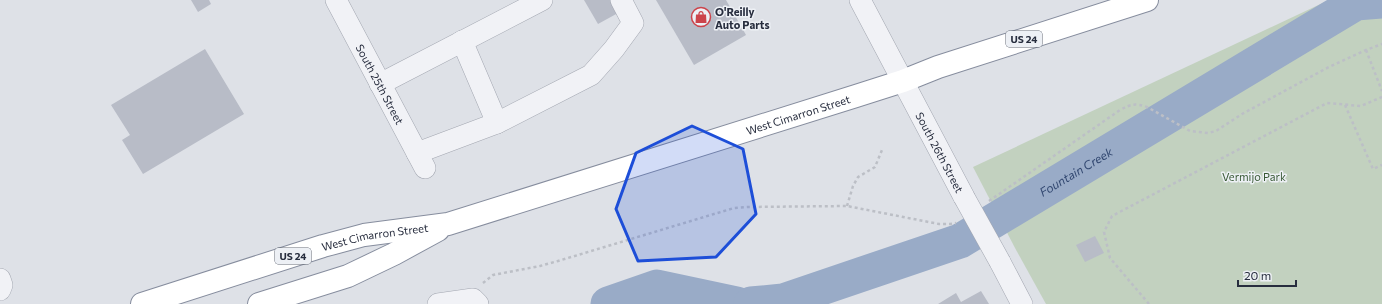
<svg xmlns="http://www.w3.org/2000/svg" width="1382" height="304" viewBox="0 0 1382 304" font-family="Commissioner,sans-serif">
<style>
.green{fill:#c2d1bf}
.lines{fill:none;stroke-linecap:round;stroke-linejoin:round}
.river{stroke:#99abc7;stroke-width:35}
.building{fill:#b8bcc7}
.minor-casing{stroke:#a3a7b1;stroke-width:22}
.highway-casing{stroke:#868d9e;stroke-width:24}
.path{stroke:#bcbfc6;stroke-width:2.5;stroke-dasharray:3 3;stroke-linecap:butt}
.minor{stroke:#f1f2f6;stroke-width:21}
.highway{stroke:#fff;stroke-width:22}
.minor-bridge-casing{stroke:#a3a7b1;stroke-width:22;stroke-linecap:butt}
.minor-bridge{stroke:#f1f2f6;stroke-width:21}
.marked{fill:#1d4ed8;fill-opacity:0.2;stroke:#1d4ed8;stroke-width:3;stroke-linejoin:round}
.labels{text-anchor:middle;dominant-baseline:central;stroke-width:3;stroke-linejoin:round;paint-order:stroke}
.shield{fill:#edf0f5;stroke:#626875;stroke-width:1}
.shield-label{font-size:10px;font-weight:bold;fill:#272d3e}
.poi-label{font-size:11px;font-weight:bold;fill:#272d3e;stroke:#edf0f5;text-anchor:start}
.street-label{font-size:11px;fill:#272d3e;stroke:#edf0f5}
.park-label{font-size:11px;fill:#385935;stroke:#edf0f5}
.water-label{font-size:12px;font-style:italic;fill:#324871;stroke:#edf0f5}
</style>
<rect width="100%" height="100%" fill="#dee1e7"/>
<path class="green" d="M1329 0H1382V304H1046L1015 248 973 167Z"/>
<g class="lines">
<g class="river">
<path d="M608 304 657 287 737 304"/>
<path id="s1" d="M751 304 783 301 960 241 1356 3 1382 1"/>
</g>
</g>
<g class="building">
<path d="M191 0H209L211 4 198 12Z"/>
<path d="M584 0H611L618 13 598 24Z"/>
<path d="M656 0H726L746 35 694 65Z"/>
<path d="M205 49 244 114 143 174 122 140 130 135 111 105Z"/>
<path d="M1095 236 1104 253 1085 262 1076 245Z"/>
<path d="M981 291 989 304H938L956 293 961 302Z"/>
</g>
<g class="lines">
<defs>
<g id="minor">
<path id="s2" d="M336 0 425 168"/>
<path id="s3" d="M860 0 964 197"/>
<path d="M380 84 542 0"/>
<path d="M497 123 591 75 614 49 633 23 621 0"/>
<path d="M417 153 497 123 462 41"/>
<path d="M1000 262 1022 304"/>
<path d="M0 279 2 285 0 290"/>
<path d="M438 304 473 299 478 304"/>
</g>
<g id="highway">
<path id="s4" d="M142 304 323 246 364 235 448 224 856 96 903 81 938 67 1147 0"/>
<path d="M259 304 348 276 394 254 438 230"/>
</g>
</defs>
<use href="#minor" class="minor-casing"/>
<use href="#highway" class="highway-casing"/>
<g class="path">
<path d="M1366 50 1382 91"/>
<path d="M1345 105 1373 169 1382 165"/>
<path d="M989 201 1120 110C1131 104 1135 103 1147 107L1190 131 1208 133 1216 131 1242 114 1327 68 1366 50 1382 44"/>
<path d="M847 206 853 186 858 177 875 167 882 150"/>
<path d="M483 283 493 275 540 266 558 261 734 208 747 207 847 206 939 224H950L956 223"/>
<path d="M1149 304 1110 258 1104 232 1112 216 1327 103 1361 106 1382 97"/>
</g>
<use href="#minor" class="minor"/>
<use href="#highway" class="highway"/>
<defs>
<path id="minor-bridge" d="M964 197 1000 262"/>
</defs>
<use href="#minor-bridge" class="minor-bridge-casing"/>
<use href="#minor-bridge" class="minor-bridge"/>
</g>
<path class="marked" d="M692 126 743 149 756 214 716 257 638 261 616 209 636 153Z"/>
<defs>
<symbol id="shop-ring" viewBox="-11 -11 22 22"><circle r="9.5" fill="#edf0f5" stroke="#cc444b" stroke-width="1.5"/><path d="M-5-2.5h2.3a2.7 3.5 0 0 1 5.4 0H5L5.5 6h-11ZM-1.5-2.5h3a1.5 2.3 0 0 0-3 0Z" fill="#cc444b"/></symbol>
</defs>
<g fill-rule="evenodd">
<use href="#shop-ring" x="690" y="6" width="22" height="22"/>
</g>
<g class="labels">
<g class="shield">
<rect x="1006" y="31" width="36" height="16" rx="3"/>
<rect x="275" y="248" width="36" height="16" rx="3"/>
</g>
<g class="shield-label">
<text x="1024" y="39">US 24</text>
<text x="293" y="256">US 24</text>
</g>
<g class="poi-label">
<text x="715" y="11">O'Reilly<tspan x="715" dy="13">Auto Parts</tspan></text>
</g>
<g class="street-label">
<text stroke="none"><textPath href="#s2" startOffset="95">South 25th Street</textPath></text>
<text stroke="none"><textPath href="#s4" startOffset="684">West Cimarron Street</textPath></text>
<text stroke="none"><textPath href="#s3" startOffset="172">South 26th Street</textPath></text>
<text stroke="none"><textPath href="#s4" startOffset="243">West Cimarron Street</textPath></text>
</g>
<g class="park-label">
<text x="1254" y="176">Vermijo Park</text>
</g>
<g class="water-label">
<text stroke="none"><textPath href="#s1" startOffset="354">Fountain Creek</textPath></text>
</g>
</g>
<path d="M1238 280v6h58v-6" fill="none" stroke="#272d3e" stroke-width="2"/>
<text x="1244" y="280" font-size="12" fill="#272d3e" stroke="#edf0f5" stroke-width="3" paint-order="stroke">20 m</text>
</svg>
